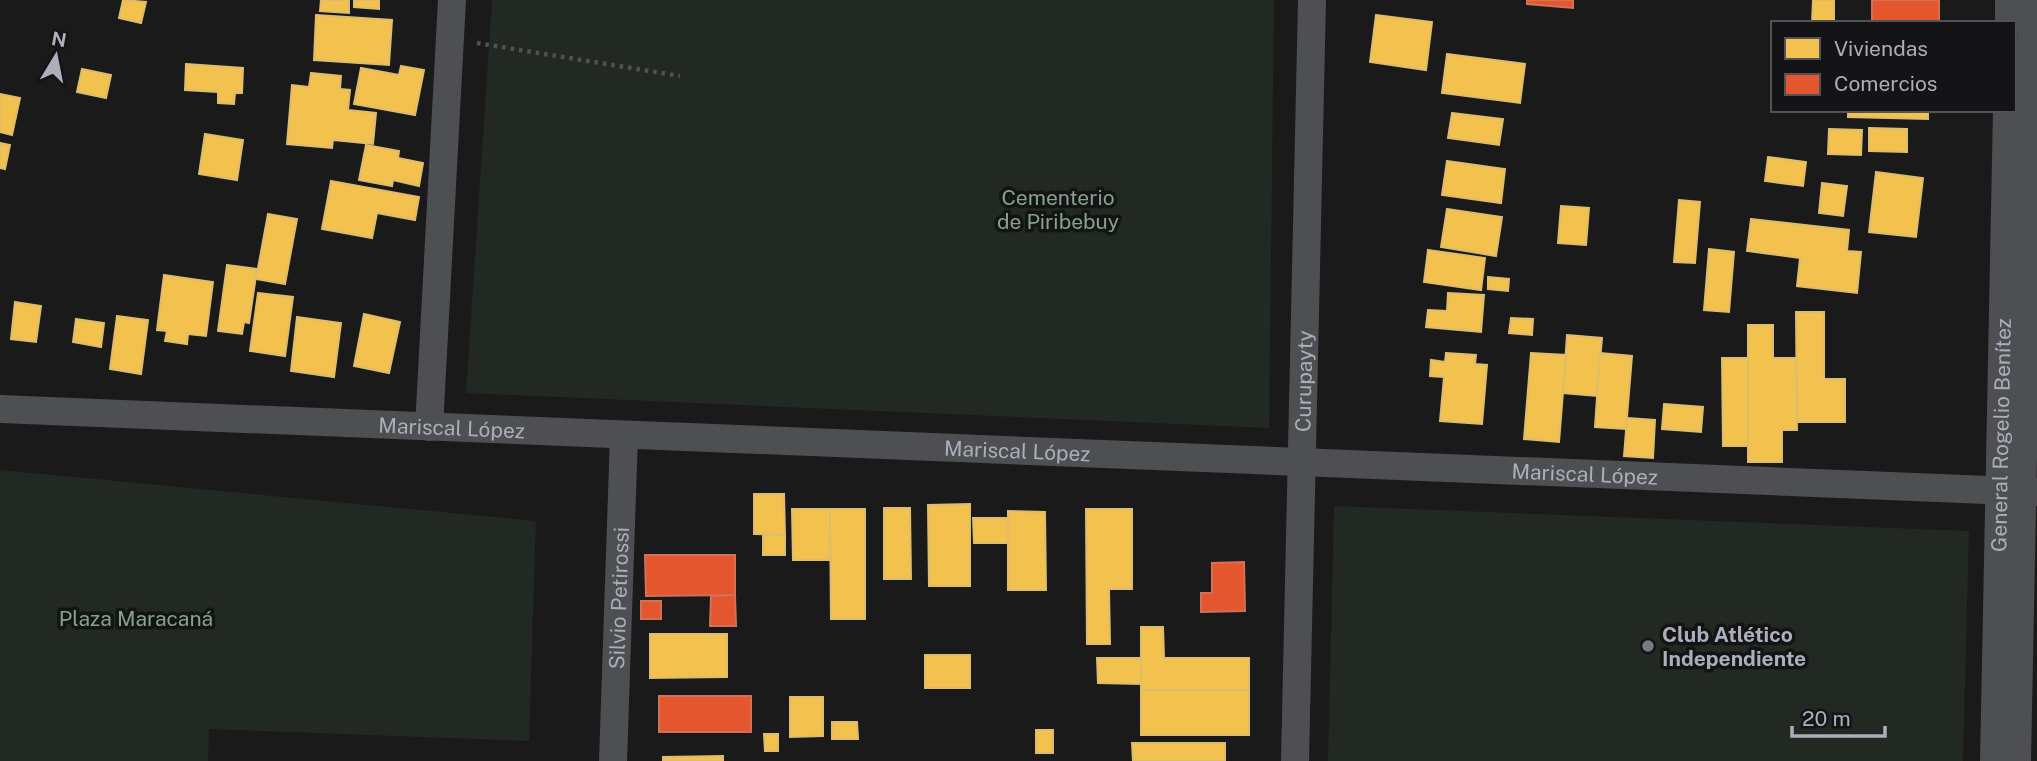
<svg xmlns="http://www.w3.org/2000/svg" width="2037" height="761" viewBox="0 0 2037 761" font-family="'Public Sans',sans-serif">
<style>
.green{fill:#222923}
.homes{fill:#f2c14e;stroke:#ddbc6e;stroke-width:2}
.shops{fill:#e4572e;stroke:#d37158;stroke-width:2}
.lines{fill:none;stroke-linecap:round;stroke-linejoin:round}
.path{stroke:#505154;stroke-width:4.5;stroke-dasharray:3.5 5;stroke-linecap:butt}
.street{stroke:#4e4f53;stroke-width:28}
.poi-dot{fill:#797b82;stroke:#141416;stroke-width:2.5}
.labels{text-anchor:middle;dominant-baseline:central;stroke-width:7;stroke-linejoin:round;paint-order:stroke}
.park-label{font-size:21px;fill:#85a388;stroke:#141416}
.street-label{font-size:21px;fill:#acafba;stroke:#141416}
.poi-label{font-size:21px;font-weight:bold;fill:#acafba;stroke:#141416;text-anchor:start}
</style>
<rect width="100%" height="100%" fill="#1a1a1a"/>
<g class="green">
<path d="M492 0H1274L1269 428 466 393Z"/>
<path d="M0 470 536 521 529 741 209 729 208 761H0Z"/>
<path d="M1334 506 1969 531 1963 761H1328Z"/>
</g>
<g class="homes">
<path d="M123 0 146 2 141 23 119 18Z"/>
<path d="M321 0H349V13L320 11Z"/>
<path d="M354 0H379V9L354 7Z"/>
<path d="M1813 0H1834V23H1812Z"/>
<path d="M316 15 392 20 389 65 314 60Z"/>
<path d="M1376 15 1432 22 1426 70 1370 62Z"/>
<path d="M1447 54 1525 64 1520 103 1442 93Z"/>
<path d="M186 64 243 68 242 93H235L234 104 218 103V92L185 90Z"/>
<path d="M401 66 424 70 415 115 354 104 361 68 399 75Z"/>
<path d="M82 69 111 75 106 98 77 92Z"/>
<path d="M311 73 341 76 340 89 350 90 348 110 376 113 373 144 333 140 332 148 287 144 292 85 309 87Z"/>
<path d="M0 94 20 98 12 135 0 132Z"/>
<path d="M1848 110H1928V119L1848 117Z"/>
<path d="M1452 113 1503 119 1499 145 1448 138Z"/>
<path d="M1869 128 1907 129V152L1869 151Z"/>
<path d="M1829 129 1862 130 1861 155 1828 154Z"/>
<path d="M205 134 243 140 237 180 199 174Z"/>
<path d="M0 143 10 145 5 169 0 168Z"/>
<path d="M366 145 399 151 398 158 423 163 419 186 393 180 392 186 359 180Z"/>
<path d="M1768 157 1806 162 1803 186 1765 181Z"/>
<path d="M1447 161 1505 169 1501 203 1442 195Z"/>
<path d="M1876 172 1923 178 1916 237 1869 232Z"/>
<path d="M331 181 419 197 415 220 377 213 372 238 322 229Z"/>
<path d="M1822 183 1847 186 1843 216 1819 213Z"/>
<path d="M1679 200 1700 202 1695 263 1674 262Z"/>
<path d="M1561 206 1589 208 1586 245 1558 243Z"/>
<path d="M1447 209 1502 217 1496 256 1441 247Z"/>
<path d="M268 214 297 219 285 284 256 279Z"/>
<path d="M1751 219 1849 230 1847 251 1861 252 1857 293 1797 286 1800 258 1747 251Z"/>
<path d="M1709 249 1734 252 1729 312 1704 310Z"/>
<path d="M1428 250 1485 258 1481 290 1424 282Z"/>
<path d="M227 265 257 269 249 323 244 322 242 334 218 331Z"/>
<path d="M164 275 213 282 206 336 188 334 187 344 165 341 167 331 157 330Z"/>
<path d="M1488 277 1509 279 1508 291 1488 289Z"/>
<path d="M258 293 293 297 285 356 250 351Z"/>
<path d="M1448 293 1484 295 1481 332 1426 327 1428 310 1447 311Z"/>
<path d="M15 302 41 306 36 342 11 339Z"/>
<path d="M1796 312H1824V379H1845V422H1797Z"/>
<path d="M364 314 400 322 389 373 354 366Z"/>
<path d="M117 316 148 320 141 374 110 369Z"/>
<path d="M297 317 341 323 334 377 291 371Z"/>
<path d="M1511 318 1533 319 1532 335 1509 333Z"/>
<path d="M76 319 104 323 101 347 73 342Z"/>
<path d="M1748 325H1773V358H1796L1797 430H1782V462H1748Z"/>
<path d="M1567 335 1602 338 1597 396 1563 393Z"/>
<path d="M1446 353 1476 355 1475 364 1487 365 1482 424 1440 421 1444 377 1430 376 1431 360 1445 362Z"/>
<path d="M1531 353 1566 355 1559 442 1524 439Z"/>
<path d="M1600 353 1632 356 1626 429 1595 427Z"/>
<path d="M1722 358H1748V446H1723Z"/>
<path d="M1664 404 1703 407 1701 432 1662 429Z"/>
<path d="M1627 418 1655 420 1653 458 1624 456Z"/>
<path d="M754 494H784L785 535 754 534Z"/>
<path d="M970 504V586H929L928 505Z"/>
<path d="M884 508H910L911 579H884Z"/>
<path d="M792 509H830V560H793Z"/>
<path d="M830 509H865V619H831Z"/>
<path d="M1086 509H1132V589H1109L1110 644H1087Z"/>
<path d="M1008 511 1045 512 1046 590H1008Z"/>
<path d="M973 518H1008V543H974Z"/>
<path d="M763 534 785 535V555H763Z"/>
<path d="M1141 627H1163L1164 658H1249V690H1141Z"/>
<path d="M650 634H727V677L650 678Z"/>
<rect x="925" y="655" width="45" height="33"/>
<path d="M1097 658H1141V684L1098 683Z"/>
<rect x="1141" y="690" width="108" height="45"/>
<path d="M790 697H823V736L790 737Z"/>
<path d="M832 722H857L858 739H832Z"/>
<rect x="1036" y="730" width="17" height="23"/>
<path d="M764 734H778V751H765Z"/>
<path d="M1132 743H1225V761H1133Z"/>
<path d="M723 756V761H663V757Z"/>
</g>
<g class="shops">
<path d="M1527 0H1573V8L1527 4Z"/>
<rect x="1872" y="0" width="67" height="23"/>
<path d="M645 555H735V595L646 596Z"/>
<path d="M1244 562 1245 611 1201 612V593H1212V563Z"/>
<path d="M735 595 736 626H710L711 596Z"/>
<rect x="641" y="601" width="20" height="18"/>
<rect x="659" y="696" width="92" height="36"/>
</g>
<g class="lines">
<path class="path" d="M477 43 680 76"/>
<g class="street">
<path d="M2009 23V0"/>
<path id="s1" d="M0 409 2037 492"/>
<path d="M429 427 452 0"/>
<path id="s2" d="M613 761 624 435"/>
<path id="s3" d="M1295 761 1312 0"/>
<path id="s4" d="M1994 761 2007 110"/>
<path d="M2017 761 2032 0"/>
</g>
</g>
<circle class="poi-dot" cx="1648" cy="646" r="7"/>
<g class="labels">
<g class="park-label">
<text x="1058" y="197">Cementerio<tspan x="1058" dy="24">de Piribebuy</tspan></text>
<text x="136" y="618">Plaza Maracaná</text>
</g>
<g class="street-label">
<text stroke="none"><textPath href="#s3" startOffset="380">Curupayty</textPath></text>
<text stroke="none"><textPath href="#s1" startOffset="452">Mariscal López</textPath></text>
<text stroke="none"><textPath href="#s4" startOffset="326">General Rogelio Benítez</textPath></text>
<text stroke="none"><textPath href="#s1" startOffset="1018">Mariscal López</textPath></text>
<text stroke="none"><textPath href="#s1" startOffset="1586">Mariscal López</textPath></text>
<text stroke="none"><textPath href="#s2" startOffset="163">Silvio Petirossi</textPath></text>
</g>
<g class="poi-label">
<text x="1662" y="634">Club Atlético<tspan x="1662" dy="24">Independiente</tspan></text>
</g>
</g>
<rect x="1771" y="21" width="245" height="91" fill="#141416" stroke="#515258" stroke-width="2"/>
<rect x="1785" y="38" width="35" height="21" fill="#f2c14e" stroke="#515258" stroke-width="2"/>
<text x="1834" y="56" font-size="21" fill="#acafba">Viviendas</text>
<rect x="1785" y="74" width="35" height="21" fill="#e4572e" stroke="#515258" stroke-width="2"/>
<text x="1834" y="91" font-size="21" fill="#acafba">Comercios</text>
<g transform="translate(56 56) rotate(10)" stroke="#141416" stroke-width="5" paint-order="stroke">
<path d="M0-5L12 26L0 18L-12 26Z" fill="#acafba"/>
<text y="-10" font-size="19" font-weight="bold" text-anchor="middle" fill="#acafba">N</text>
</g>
<path d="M1792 726v10h93v-10" fill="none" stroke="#acafba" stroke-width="3.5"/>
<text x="1802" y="726" font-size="21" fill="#acafba" stroke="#141416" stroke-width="5" paint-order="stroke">20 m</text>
</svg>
